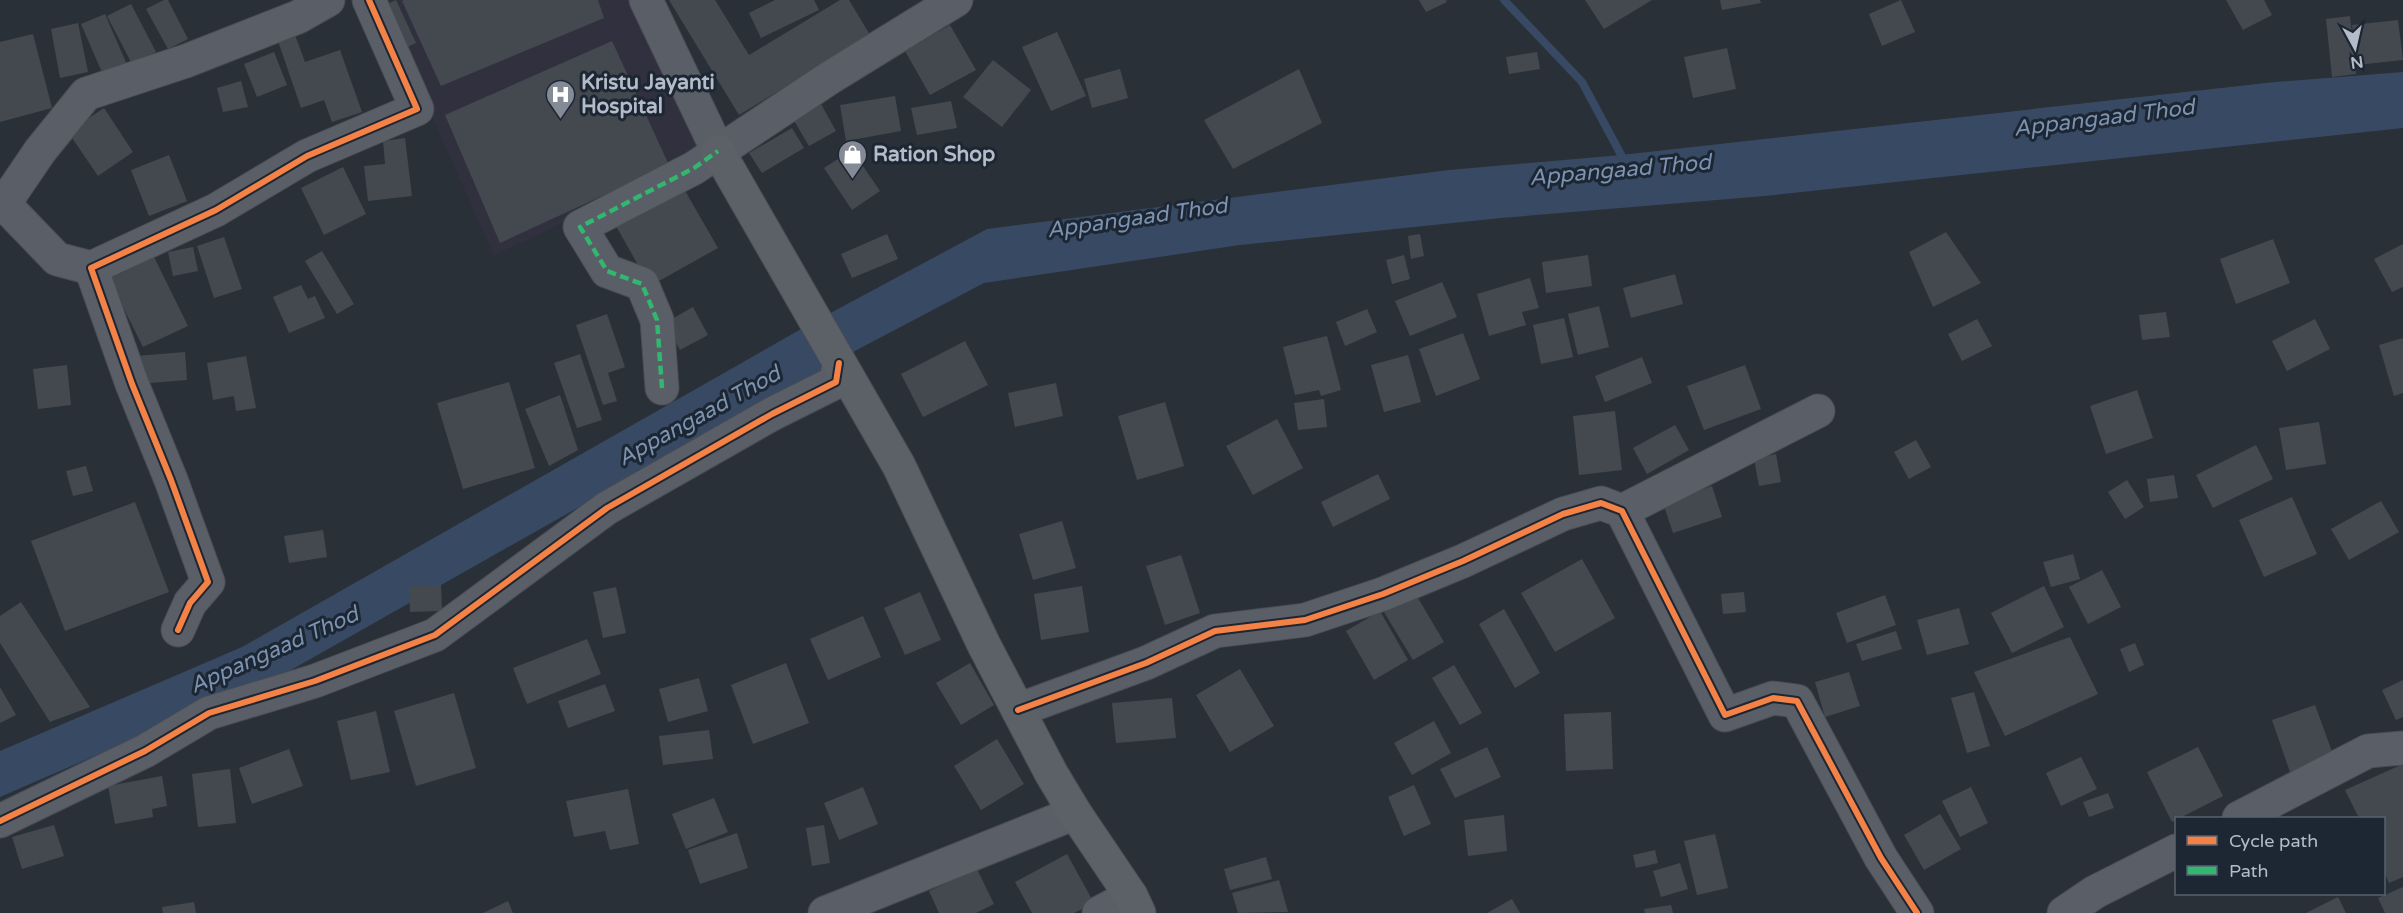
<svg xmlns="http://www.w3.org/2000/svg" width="2403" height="913" viewBox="0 0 2403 913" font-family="'Varela Round',sans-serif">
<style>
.medical{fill:#31303e}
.water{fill:#384963}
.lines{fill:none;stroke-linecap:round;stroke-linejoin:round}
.stream{stroke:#384963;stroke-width:8}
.building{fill:#444950}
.minor-casing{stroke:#484c53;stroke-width:35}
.major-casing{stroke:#484c55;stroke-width:35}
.minor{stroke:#5a5e66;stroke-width:33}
.major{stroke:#5c6168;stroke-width:33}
.quiet{stroke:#33b770;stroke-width:4.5;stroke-dasharray:9 4.5;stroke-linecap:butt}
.cycleway-casing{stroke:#1d2633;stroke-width:10}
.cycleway{stroke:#f48246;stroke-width:6}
.labels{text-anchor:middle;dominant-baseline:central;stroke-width:6;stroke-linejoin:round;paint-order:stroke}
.poi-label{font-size:21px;font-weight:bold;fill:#b4bcc9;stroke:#1d2633;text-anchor:start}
.water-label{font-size:22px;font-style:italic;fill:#7c92b1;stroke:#1d2633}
</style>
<rect width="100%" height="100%" fill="#2a3038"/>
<path class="medical" d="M380 0H630L703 155 494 256Z"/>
<path class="water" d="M2403 72V128L1765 196 1501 218 1240 245 984 283 853 352 284 674 0 797V751L242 647 810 324 987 229 1449 170 1621 155 2275 82Z"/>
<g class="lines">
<path class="stream" d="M1504 0 1582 82 1626 164"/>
</g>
<g class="building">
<path d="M164 0H168L188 39 168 49 146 9Z"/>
<path d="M396 0 416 43 401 50 381 7Z"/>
<path d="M404 0H598L604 18 441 86 402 1Z"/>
<path d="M669 0H715L749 55 840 0H849L870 35 739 115Z"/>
<path d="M775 0H814L819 10 761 38 749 13Z"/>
<path d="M1419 0H1446L1447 2 1426 12Z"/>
<path d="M1585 0H1652L1604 29Z"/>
<path d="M1720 0H1760L1761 3 1722 10Z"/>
<path d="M1901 0 1915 32 1882 46 1869 14Z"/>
<path d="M2226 0H2264L2272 15 2243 30Z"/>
<path d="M131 4 156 52 132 64 107 16Z"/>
<path d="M105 14 128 67 104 77 81 24Z"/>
<path d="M2350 16 2356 74 2332 77 2326 19Z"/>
<path d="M2398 20 2403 60 2357 65 2352 25Z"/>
<path d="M78 23 88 72 60 78 51 29Z"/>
<path d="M950 25 976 70 930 95 905 51Z"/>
<path d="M1057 32 1086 96 1051 111 1022 47Z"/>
<path d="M33 34 52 108 0 122V42Z"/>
<path d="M295 35 305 62 340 50 362 112 332 122 324 100 301 108 278 41Z"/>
<path d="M612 41 669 165 500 243 445 115Z"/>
<path d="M1727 48 1736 89 1693 98 1684 57Z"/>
<path d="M274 52 287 85 257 97 244 64Z"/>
<path d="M1537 52 1540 69 1509 74 1506 57Z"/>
<path d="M993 60 1031 90 1002 127 963 97Z"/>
<path d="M1120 69 1128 98 1092 108 1084 79Z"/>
<path d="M1299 69 1322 123 1233 169 1204 120Z"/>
<path d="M241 81 248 107 223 112 217 88Z"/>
<path d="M895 96 901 131 846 141 840 105Z"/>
<path d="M951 101 957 128 917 135 911 108Z"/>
<path d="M821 104 836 131 809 146 793 119Z"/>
<path d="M104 108 133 152 98 176 68 132Z"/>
<path d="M792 128 804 148 762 173 749 153Z"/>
<path d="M405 138 412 196 368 201 364 166 385 164 383 141Z"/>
<path d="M852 150 880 191 852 210 824 168Z"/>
<path d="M169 155 187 201 149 216 131 170Z"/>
<path d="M343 167 366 214 324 235 301 188Z"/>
<path d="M680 182 718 248 650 286 612 219Z"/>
<path d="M1946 232 1981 283 1933 307 1909 252Z"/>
<path d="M887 234 898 259 852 278 841 254Z"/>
<path d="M1420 234 1424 256 1411 259 1408 236Z"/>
<path d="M224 237 242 289 214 298 197 246Z"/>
<path d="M2273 239 2290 283 2236 304 2220 259Z"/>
<path d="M2403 244V287L2392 292 2374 259Z"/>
<path d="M193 247 198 271 173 276 168 252Z"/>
<path d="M322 251 354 304 337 314 305 261Z"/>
<path d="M1404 255 1410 279 1392 284 1386 260Z"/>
<path d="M1588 255 1592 286 1546 293 1542 262Z"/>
<path d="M154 257 188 326 143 347 109 279Z"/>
<path d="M1675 274 1683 304 1631 318 1623 288Z"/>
<path d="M1530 278 1539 308 1522 312 1526 325 1489 336 1477 294Z"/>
<path d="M1442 282 1457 317 1410 336 1395 301Z"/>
<path d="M301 285 308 299 315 296 325 318 289 333 273 297Z"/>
<path d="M1599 306 1609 347 1578 355 1568 314Z"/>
<path d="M693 307 708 335 680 350 665 323Z"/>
<path d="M1367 309 1377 332 1345 346 1336 322Z"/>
<path d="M2166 312 2170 337 2142 340 2139 315Z"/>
<path d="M607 314 625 367 608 373 617 401 603 405 576 325Z"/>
<path d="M1564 318 1573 357 1541 364 1533 325Z"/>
<path d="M1977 319 1992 346 1962 361 1948 334Z"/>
<path d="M2315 319 2330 349 2287 371 2272 341Z"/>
<path d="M1463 333 1480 379 1436 396 1419 349Z"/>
<path d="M1327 336 1341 390 1321 396 1319 390 1295 395 1283 347Z"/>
<path d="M2403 338V393L2394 396 2379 345Z"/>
<path d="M965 341 988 385 923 417 901 374Z"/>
<path d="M185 352 187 380 138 384 136 356Z"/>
<path d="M580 354 602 420 577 428 554 363Z"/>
<path d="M1408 355 1421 402 1384 412 1371 365Z"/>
<path d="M246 356 256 408 236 411 234 396 213 400 207 363Z"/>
<path d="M1642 357 1652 383 1605 402 1595 376Z"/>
<path d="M67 365 71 405 38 409 33 369Z"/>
<path d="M1745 365 1761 409 1704 430 1687 386Z"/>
<path d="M509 382 535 468 463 489 437 403Z"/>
<path d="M1056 383 1063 416 1015 427 1008 393Z"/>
<path d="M2137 390 2153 438 2106 454 2090 406Z"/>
<path d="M560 395 578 450 549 466 525 409Z"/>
<path d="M1324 399 1327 427 1298 430 1294 403Z"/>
<path d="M1165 402 1184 466 1137 480 1118 416Z"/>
<path d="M1615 411 1622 470 1579 475 1573 416Z"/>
<path d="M1277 419 1303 468 1253 495 1226 446Z"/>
<path d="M2319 422 2326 464 2286 470 2279 428Z"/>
<path d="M1675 425 1689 450 1647 474 1633 448Z"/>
<path d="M1916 440 1931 467 1909 479 1894 452Z"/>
<path d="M2256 445 2273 479 2213 508 2196 475Z"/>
<path d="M1776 454 1781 482 1759 486 1754 459Z"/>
<path d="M86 466 93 491 73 496 66 471Z"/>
<path d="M1378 474 1390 499 1333 527 1321 502Z"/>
<path d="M2174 475 2178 498 2150 502 2147 479Z"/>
<path d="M2127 480 2144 507 2125 519 2108 492Z"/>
<path d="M1712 486 1722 517 1673 533 1663 503Z"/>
<path d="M2292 497 2317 554 2264 577 2239 520Z"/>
<path d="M2381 501 2399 532 2349 560 2331 529Z"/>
<path d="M135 502 169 592 65 631 31 541Z"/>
<path d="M1062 521 1076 568 1033 580 1019 534Z"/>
<path d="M323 530 327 557 289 563 284 536Z"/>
<path d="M2073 554 2080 579 2051 587 2043 562Z"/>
<path d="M1181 555 1200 613 1165 625 1146 566Z"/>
<path d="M1582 559 1615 618 1555 652 1521 593Z"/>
<path d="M2102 570 2121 607 2088 624 2069 587Z"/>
<path d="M441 585 442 611 410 612 409 586Z"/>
<path d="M1082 586 1089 632 1041 640 1034 594Z"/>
<path d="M2044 586 2064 627 2012 653 1991 613Z"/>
<path d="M616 587 626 633 603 638 593 592Z"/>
<path d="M920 592 941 640 905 655 884 608Z"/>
<path d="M1744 592 1746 612 1723 614 1721 594Z"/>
<path d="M1415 593 1444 642 1413 660 1384 612Z"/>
<path d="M1885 595 1896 625 1847 643 1836 613Z"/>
<path d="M21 602 90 707 50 722 0 643V616Z"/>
<path d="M1959 608 1969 644 1927 655 1917 620Z"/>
<path d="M1504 609 1540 673 1515 688 1479 624Z"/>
<path d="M1380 611 1408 660 1374 680 1346 631Z"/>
<path d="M863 616 881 657 828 680 810 639Z"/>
<path d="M1896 631 1902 649 1862 661 1856 644Z"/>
<path d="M2070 637 2098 694 2005 736 1974 672Z"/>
<path d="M587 639 601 674 527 704 513 668Z"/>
<path d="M2135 643 2144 665 2129 672 2120 649Z"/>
<path d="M786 663 809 723 753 744 731 685Z"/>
<path d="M970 663 994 705 961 725 936 683Z"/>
<path d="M1454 665 1482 713 1460 725 1432 678Z"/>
<path d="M1240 669 1274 726 1230 752 1196 695Z"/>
<path d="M1849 672 1860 706 1825 717 1815 682Z"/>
<path d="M699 678 708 711 668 722 659 689Z"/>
<path d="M2403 680V717L2396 720 2382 690Z"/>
<path d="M605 684 615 711 568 728 558 701Z"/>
<path d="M0 687 16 715 0 723Z"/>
<path d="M1974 692 1990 746 1967 753 1951 698Z"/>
<path d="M454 693 476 768 416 786 394 711Z"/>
<path d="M1172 698 1176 738 1116 743 1112 703Z"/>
<path d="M2315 705 2334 757 2290 772 2272 720Z"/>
<path d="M376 711 390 772 351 780 337 721Z"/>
<path d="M1611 712 1613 769 1566 771 1564 714Z"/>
<path d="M1434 721 1451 753 1412 775 1394 743Z"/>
<path d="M709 730 713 759 663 765 659 736Z"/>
<path d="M997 739 1024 784 981 810 954 766Z"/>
<path d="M1487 747 1501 777 1455 798 1440 769Z"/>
<path d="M2198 747 2223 796 2172 822 2147 772Z"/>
<path d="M289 749 303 786 252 804 239 768Z"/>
<path d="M2081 757 2097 789 2061 806 2046 773Z"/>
<path d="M2403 764V877L2389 883 2384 871V818H2359L2345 790Z"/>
<path d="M230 769 236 823 198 827 192 774Z"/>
<path d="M162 776 167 806 152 809 153 817 115 824 108 786Z"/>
<path d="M1414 785 1431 824 1404 836 1388 797Z"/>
<path d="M863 787 878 824 839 840 824 803Z"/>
<path d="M1971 787 1988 823 1960 837 1942 801Z"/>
<path d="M628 789 639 844 610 850 605 831 574 837 566 801Z"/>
<path d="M2108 793 2114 808 2089 817 2083 802Z"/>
<path d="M714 798 728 832 686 849 672 814Z"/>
<path d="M1940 814 1961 849 1924 870 1904 835Z"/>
<path d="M1504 815 1507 851 1468 856 1464 820Z"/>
<path d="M54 825 64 856 22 869 12 837Z"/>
<path d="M824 825 830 863 812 866 806 828Z"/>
<path d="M737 833 748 868 700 884 688 850Z"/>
<path d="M1715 834 1728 888 1697 895 1684 841Z"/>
<path d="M1655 850 1658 863 1636 868 1633 855Z"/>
<path d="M1067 854 1094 903 1074 913H1032L1015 882Z"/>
<path d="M1266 857 1272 879 1230 890 1224 869Z"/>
<path d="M1680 863 1688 889 1661 897 1653 871Z"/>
<path d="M977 869 994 904 976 913H939L929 891Z"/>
<path d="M1279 880 1288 912 1238 913 1232 893Z"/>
<path d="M2403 887V913H2385L2378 898Z"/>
<path d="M2338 897 2346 913H2306Z"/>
<path d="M1512 899 1520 913H1487Z"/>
<path d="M508 901 513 913H483Z"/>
<path d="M194 902 196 913H163L162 907Z"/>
<path d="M1671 905 1673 913H1645L1644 909Z"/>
</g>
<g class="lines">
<defs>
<g id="minor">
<path d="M646 0 718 151"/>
<path d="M4 204 57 259 91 268"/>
<path d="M0 206 4 204 40 151 86 94 186 61 298 17 328 0"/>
<path d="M662 388 657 320 642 284 607 271 580 227 694 168 831 77 956 0"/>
<path d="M1622 511 1818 411"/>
<path d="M178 630 190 603 208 582 171 480 132 384 91 268 216 210 307 156 417 109 369 0"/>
<path d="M1018 710 1146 663 1215 631 1305 620 1383 594 1463 561 1563 514 1601 503 1622 511 1725 715 1773 698 1797 701 1881 858 1917 913"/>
<path d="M2239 818 2368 751 2403 748"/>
<path d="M0 821 145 751 209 713 315 681 435 635 607 508 772 414 836 382 839 363"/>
<path d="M825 913 1075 813"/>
<path d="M1099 913 1131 896"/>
<path d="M2064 913 2095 892 2176 851"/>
</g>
<path id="major" d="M718 151 899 466 984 645 1051 773 1075 813 1131 896 1139 913"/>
</defs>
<use href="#minor" class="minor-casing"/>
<use href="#major" class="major-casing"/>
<use href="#minor" class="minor"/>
<use href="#major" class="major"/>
<path class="quiet" d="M662 388 657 320 642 284 607 271 580 227 694 168 718 151"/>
<defs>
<g id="cycleway">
<path d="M178 630 190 603 208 582 171 480 132 384 91 268 216 210 307 156 417 109 369 0"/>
<path d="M1018 710 1146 663 1215 631 1305 620 1383 594 1463 561 1563 514 1601 503 1622 511 1725 715 1773 698 1797 701 1881 858 1917 913"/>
<path d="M0 821 145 751 209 713 315 681 435 635 607 508 772 414 836 382 839 363"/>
</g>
</defs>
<use href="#cycleway" class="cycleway-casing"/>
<use href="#cycleway" class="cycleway"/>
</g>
<defs>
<symbol id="hospital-pin" viewBox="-11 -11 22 30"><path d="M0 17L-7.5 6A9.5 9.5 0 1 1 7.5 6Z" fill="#848b96" stroke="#1d2633"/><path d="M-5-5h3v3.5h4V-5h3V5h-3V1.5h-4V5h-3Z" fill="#fff"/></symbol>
<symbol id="shop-pin" viewBox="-11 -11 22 30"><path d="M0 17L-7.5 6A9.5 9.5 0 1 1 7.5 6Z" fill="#848b96" stroke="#1d2633"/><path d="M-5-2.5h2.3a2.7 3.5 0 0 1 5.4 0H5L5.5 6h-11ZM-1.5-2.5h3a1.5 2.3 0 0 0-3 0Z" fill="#fff"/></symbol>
</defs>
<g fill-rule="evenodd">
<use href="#hospital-pin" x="544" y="78" width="33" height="45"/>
<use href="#shop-pin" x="836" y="138" width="33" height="45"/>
</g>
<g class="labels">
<g class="poi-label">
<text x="581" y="82">Kristu Jayanti<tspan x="581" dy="24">Hospital</tspan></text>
<text x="873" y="154">Ration Shop</text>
</g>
<g class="water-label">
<text transform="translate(2104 118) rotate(-7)">Appangaad Thod</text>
<text transform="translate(1620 170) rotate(-5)">Appangaad Thod</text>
<text transform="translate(1137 218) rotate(-8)">Appangaad Thod</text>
<text transform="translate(699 416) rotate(-29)">Appangaad Thod</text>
<text transform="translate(274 650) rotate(-24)">Appangaad Thod</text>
</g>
</g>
<rect x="2175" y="817" width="210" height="78" fill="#1d2633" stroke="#59626f" stroke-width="1.5"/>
<rect x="2187" y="836" width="30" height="9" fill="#f48246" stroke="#59626f" stroke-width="1.5"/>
<text x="2229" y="847" font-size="18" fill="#b4bcc9">Cycle path</text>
<rect x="2187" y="866" width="30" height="9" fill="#33b770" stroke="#59626f" stroke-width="1.5"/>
<text x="2229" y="877" font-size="18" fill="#b4bcc9">Path</text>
<g transform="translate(2355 48) rotate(172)" stroke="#1d2633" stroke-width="4.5" paint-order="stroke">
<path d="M0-4.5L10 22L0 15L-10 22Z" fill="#b4bcc9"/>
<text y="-9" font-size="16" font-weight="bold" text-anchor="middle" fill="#b4bcc9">N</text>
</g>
</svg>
